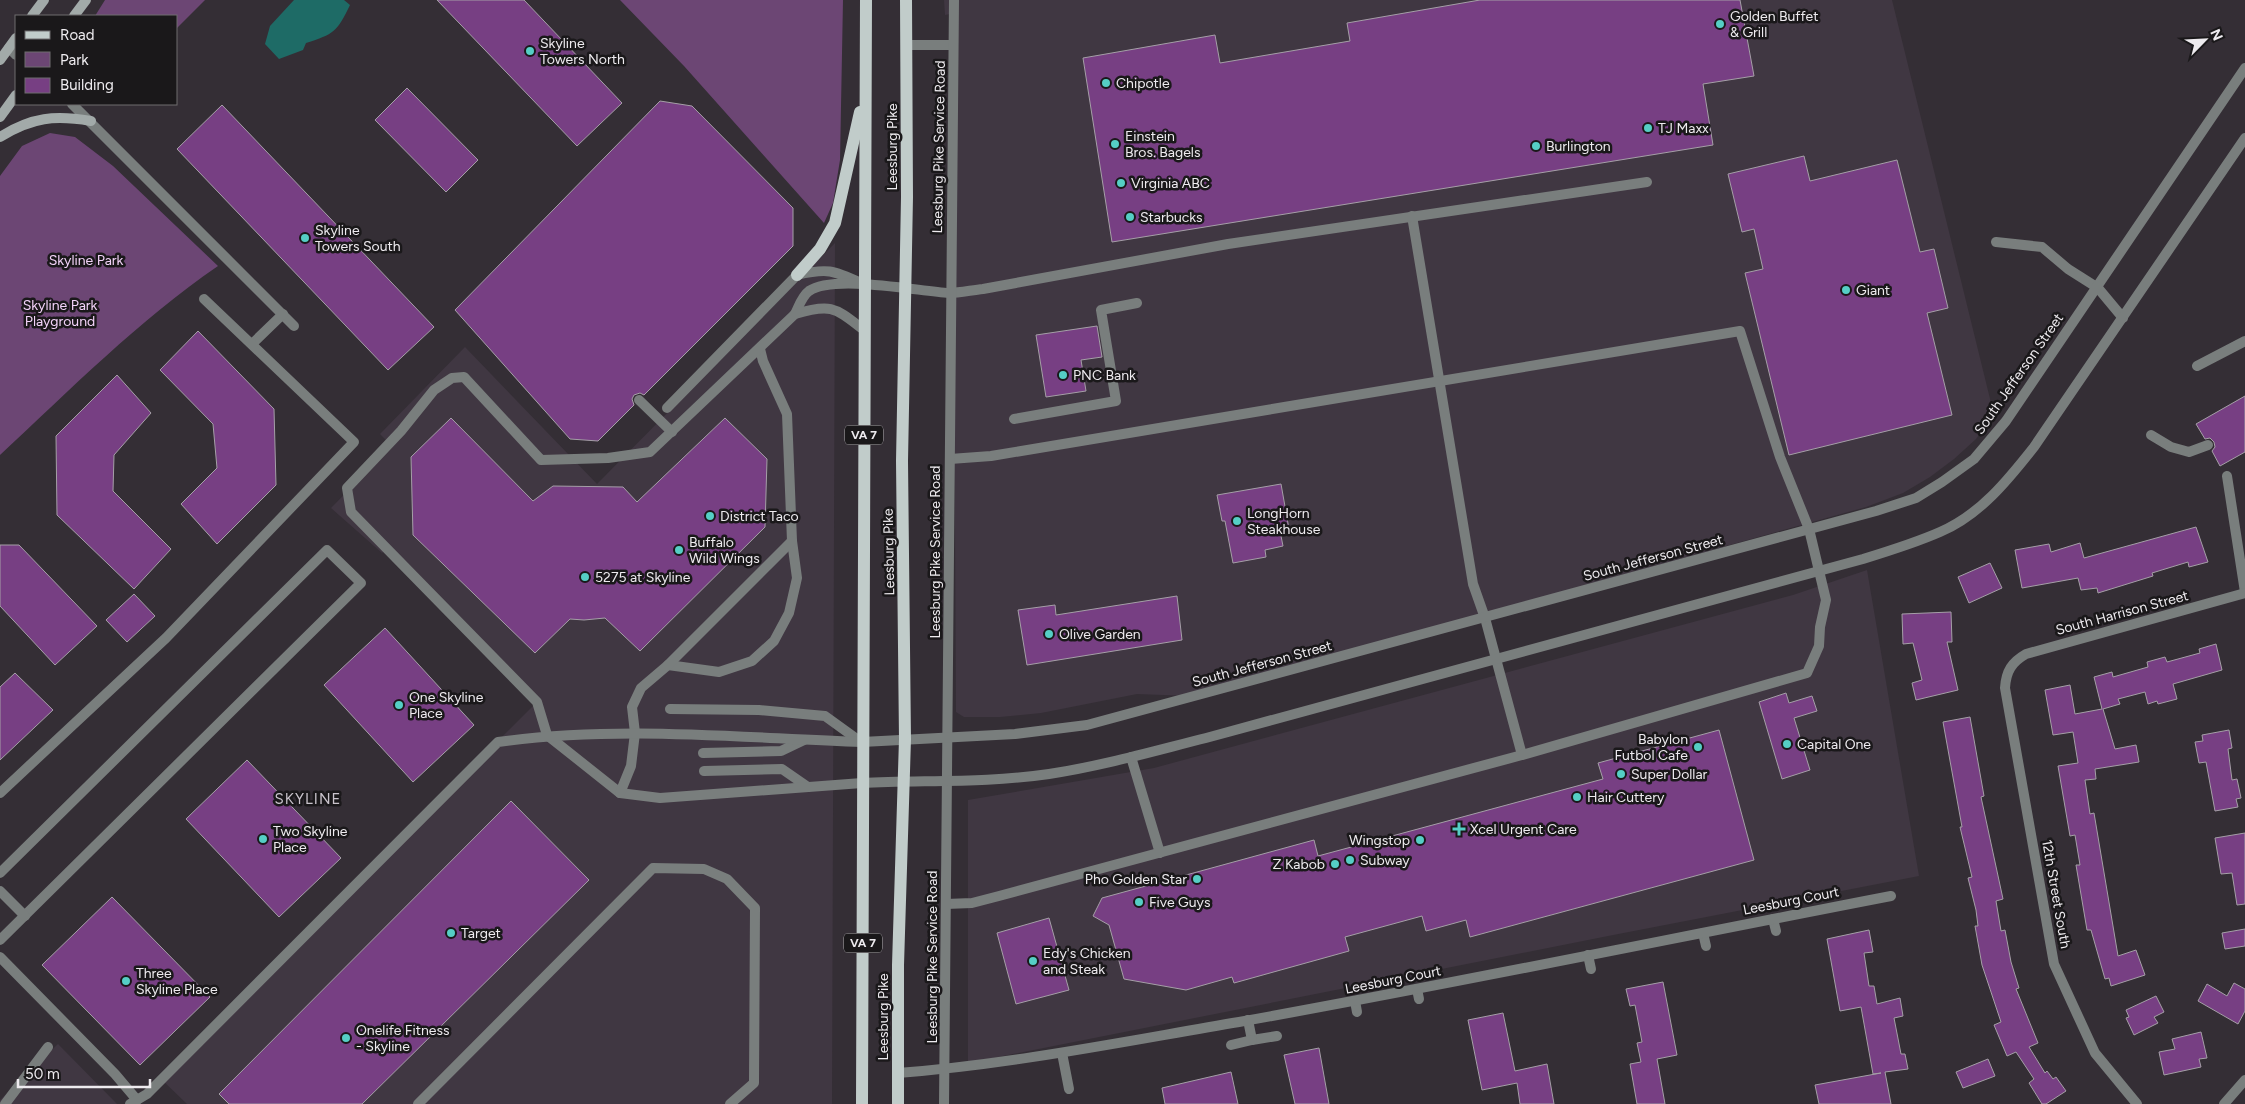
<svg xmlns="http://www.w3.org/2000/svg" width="2245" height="1104" viewBox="0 0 2245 1104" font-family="Figtree,sans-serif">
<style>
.built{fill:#403742}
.green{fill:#6c4674}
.water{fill:#1e6b66}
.building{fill:#773f83;stroke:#a59fa7}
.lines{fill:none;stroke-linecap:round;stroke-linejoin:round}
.service{stroke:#797e7d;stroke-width:10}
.minor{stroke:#797e7d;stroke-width:10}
.tertiary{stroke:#797e7d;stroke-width:10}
.secondary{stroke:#a2aaa9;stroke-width:10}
.primary{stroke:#c1ccca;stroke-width:12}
.poi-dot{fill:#55cec5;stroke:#1a181a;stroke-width:2}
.labels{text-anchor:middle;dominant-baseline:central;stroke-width:5;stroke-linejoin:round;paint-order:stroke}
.shield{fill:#1a181a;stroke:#aeacaf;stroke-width:1}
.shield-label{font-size:12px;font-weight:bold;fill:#eeebef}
.poi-label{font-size:14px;fill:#eeebef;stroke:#1a181a;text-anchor:start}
.street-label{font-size:14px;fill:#eeebef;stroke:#1a181a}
.park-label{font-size:14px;fill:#f3d3f9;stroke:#1a181a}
.neighbourhood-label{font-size:15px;letter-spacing:1px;fill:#c9c3cb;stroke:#1a181a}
</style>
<rect width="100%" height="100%" fill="#342e35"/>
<g class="built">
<path d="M944 0H1892L1994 415 1976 439 1954 459 1930 477 1903 493 1866 507 1190 696 1137 694 1041 713 1000 717H964L956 712 953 158 950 14 945 15Z"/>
<path d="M835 243 832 1104H187L160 1078 540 699 387 548 382 553 331 508 392 446 380 434 465 347 597 484Z"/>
<path d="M1867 570 1919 876 1608 936 968 1063V800L1154 768 1793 595Z"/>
<path d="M58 1044 117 1104H0V1100Z"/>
</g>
<g class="green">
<path d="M105 0H205L176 29V16H95Z"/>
<path d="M620 0H843L840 160 833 203 824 223 684 66Z"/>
<path d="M50 133 75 137 113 166 218 266C139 320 70 390 0 455V176L22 146Z"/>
</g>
<path class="water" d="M294 0H344L350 5C337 32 334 34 306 43L303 50 279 59 265 44 270 26Z"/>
<g class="building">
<path d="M437 0H524L622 103 577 146Z"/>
<path d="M1480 0H1740L1754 76 1703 84 1713 145 1112 242 1083 58 1215 35 1220 63 1350 41 1347 23Z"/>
<path d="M407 88 478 160 446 192 375 120Z"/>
<path d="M660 101 692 106 793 208V246L644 395 640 393 634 395 632 399 634 405 598 441 570 439 455 310Z"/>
<path d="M222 105 434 327 388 370 177 149Z"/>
<path d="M1804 156 1810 181 1897 160 1920 252 1934 249 1948 308 1927 313 1952 415 1789 455 1745 273 1763 269 1754 229 1742 232 1728 174Z"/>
<path d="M1097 326 1102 357 1081 360 1086 391 1046 397 1036 335Z"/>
<path d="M198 331 274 409 276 485 217 544 181 504 217 468 213 424 160 370Z"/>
<path d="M117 375 151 413 114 455 113 491 171 549 134 589 57 515 56 436Z"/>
<path d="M2245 396V452L2220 466 2212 451 2215 447 2214 442 2210 438 2205 439 2196 424Z"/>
<path d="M451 418 533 501 553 486 623 487 637 502 725 418 767 459 765 527 640 651 605 618 584 620 570 619 535 653 413 535 411 457Z"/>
<path d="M1281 484 1289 529 1284 530 1285 535 1281 536 1283 546 1265 550 1266 557 1233 563 1225 521H1222L1217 495Z"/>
<path d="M2196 527 2208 562 2189 567 2188 562 2152 573 2153 576 2098 593 2097 588 2081 590 2078 578 2022 588 2015 550 2049 544 2051 552 2080 543 2084 558Z"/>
<path d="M0 545H19L97 626 55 665 0 606Z"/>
<path d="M1990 563 2002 588 1969 603 1958 577Z"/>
<path d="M134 594 155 616 127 642 106 620Z"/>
<path d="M1177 596 1182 640 1027 665 1018 610 1055 605 1056 615Z"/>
<path d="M1951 612 1952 642H1947L1958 690 1916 700 1912 683 1922 680 1913 643 1903 644 1902 614Z"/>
<path d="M385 628 474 725 413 782 324 685Z"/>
<path d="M2216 644 2222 670 2173 684 2177 699 2158 704 2157 701 2148 704 2145 692 2118 699 2120 704 2103 709 2115 749 2136 745 2139 762 2095 769 2096 779 2085 780 2090 814 2094 813 2118 956 2136 950 2145 975 2111 986 2109 978 2105 979 2091 930H2087L2076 865H2080L2075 835 2070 836 2058 766 2078 763 2073 732 2053 735 2045 690 2070 685 2075 714 2102 709 2094 677 2112 672 2113 677 2148 667 2147 662 2165 657 2167 662 2200 653 2199 649Z"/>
<path d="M15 673 53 710 0 760V687Z"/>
<path d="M1786 693 1789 703 1812 696 1817 711 1794 718 1810 770 1782 779 1759 702Z"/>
<path d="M1970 717 1984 796 1981 797 2003 899 1996 901 2001 931 2005 930 2011 962 2019 988 2016 989 2038 1043 2029 1047 2045 1073 2047 1071 2053 1079 2056 1077 2066 1091 2046 1104H2042L2029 1083 2034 1079 2016 1052 2007 1056 1994 1025 2001 1022 1982 965 1975 926H1978L1976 910 1968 878 1972 877 1960 827H1962L1943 722Z"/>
<path d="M1719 730 1754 860 1470 937 1466 920 1426 931 1422 916 1345 937 1349 951 1234 983 1232 977 1186 990 1124 979 1109 925 1093 916 1102 898 1314 840 1318 856 1603 779 1598 763Z"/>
<path d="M2229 730 2232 748 2228 749 2232 780 2237 779 2241 798 2236 799 2238 807 2215 811 2206 762 2199 763 2195 742 2203 741 2202 735Z"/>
<path d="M247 760 341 858 279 917 186 819Z"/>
<path d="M511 801 589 880 362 1104H229L219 1094Z"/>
<path d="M2245 833V904L2237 905 2232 873 2221 874 2215 838Z"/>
<path d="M112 897 210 997 140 1065 42 965Z"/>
<path d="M1049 918 1069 990 1016 1004 997 933Z"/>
<path d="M2245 929V946L2225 949 2222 933Z"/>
<path d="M1869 930 1873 952 1864 953 1869 986H1874L1877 1004 1900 998 1903 1016 1894 1018 1901 1054H1905L1908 1069 1885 1072 1891 1104H1819L1815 1085 1881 1073 1873 1074 1861 1007 1840 1011 1827 939Z"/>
<path d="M1663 982 1677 1055 1657 1059 1665 1104H1637L1630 1064 1641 1062 1637 1043 1642 1042 1635 1005 1630 1006 1626 989Z"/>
<path d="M2234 983 2245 989V1011L2238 1024 2198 1001 2207 984 2227 996Z"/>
<path d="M2156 996 2164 1012 2154 1017 2158 1023 2134 1035 2126 1018 2129 1017 2126 1010Z"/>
<path d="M1503 1013 1515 1071 1547 1064 1554 1104H1520L1517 1083 1482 1090 1468 1020Z"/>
<path d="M2201 1032 2207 1058 2199 1059 2201 1067 2164 1075 2159 1052 2175 1049 2172 1039Z"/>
<path d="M1319 1048 1329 1104H1295L1284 1055Z"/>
<path d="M1988 1059 1995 1076 1963 1088 1956 1072Z"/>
<path d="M1231 1072 1238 1104H1165L1162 1088Z"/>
</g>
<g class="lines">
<g class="service">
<path d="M907 45H953"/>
<path d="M9 48 16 55"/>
<path d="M72 104 294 326"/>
<path d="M1412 216 1473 584 1485 618 1522 755"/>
<path d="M1996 242 2042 247 2068 269 2098 288 2123 318"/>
<path d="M795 314C832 303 835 308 864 330"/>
<path d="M252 344 283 314"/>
<path d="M2197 366 2245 341"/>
<path d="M639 400 672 432"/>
<path d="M667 408 797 275C827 268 833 270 861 283"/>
<path d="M1014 419 1116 401 1101 310 1137 303"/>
<path d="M2151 435 2171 447 2189 452 2208 445"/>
<path d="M668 665 719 672 752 661 774 641 789 613 797 578 792 541 787 414 763 361 760 349"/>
<path d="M670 709 759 710 825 716 861 742"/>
<path d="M703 753 781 751 804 740"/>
<path d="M1131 757 1160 853"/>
<path d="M704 771 782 769 808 787"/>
<path d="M862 783 660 798 620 793 547 735 537 702 351 512 347 488 401 431 434 390 452 378 464 377 541 460 608 458 650 452 795 314C799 306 802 296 809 291 834 274 917 291 949 293 960 293 972 290 983 289L1228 244 1647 182"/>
<path d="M0 793 166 638 354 442 204 299"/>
<path d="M620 793 631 766 635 733 632 707 641 688 668 665 792 541"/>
<path d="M0 873 327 550 361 583 0 940"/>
<path d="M0 891 25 916"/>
<path d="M946 904 972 903 999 896 1522 755 1807 673 1819 646 1820 627 1826 600 1809 529 1780 457 1740 331 991 456 950 459"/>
<path d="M1773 919 1776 931"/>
<path d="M1703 933 1706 946"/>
<path d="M1588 955 1591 969"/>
<path d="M0 957 115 1074 137 1100"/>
<path d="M1417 989 1419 999"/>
<path d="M1355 1001 1357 1012"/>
<path d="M1248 1020 1252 1040 1277 1036"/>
<path d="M1231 1045 1252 1040"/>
<path d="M1062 1053 1069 1089"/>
<path d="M5 1104 48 1047"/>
<path d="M130 1104 147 1094 498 742C619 725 741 738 862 742"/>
<path d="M418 1104 653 868 704 869 727 879 755 908 754 1083 730 1104"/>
</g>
<g class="minor">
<path d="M2227 476 2245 592"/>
<path d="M898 1073C1013 1064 1126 1041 1239 1022 1457 983 1673 938 1891 896"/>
<path d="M944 1104 954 0"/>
<path d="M2137 1104 2095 1053 2054 964 2005 688C2006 671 2012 662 2026 654L2245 593"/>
<path d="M2224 1104 2245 1080"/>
</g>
<g class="tertiary">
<path d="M862 742 1015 734 1087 725 1876 511 1916 498 1942 482 1974 459 2006 421 2245 68"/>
<path d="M862 783C924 780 988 783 1049 774 1102 766 1154 751 1206 738L1863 559C1889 551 1915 543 1940 532 1980 515 2008 480 2034 447L2245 138"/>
</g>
<g class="secondary">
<path d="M32 16 44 0"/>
<path d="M74 16 86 0"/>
<path d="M0 60 16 38"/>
<path d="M0 117 16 95"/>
<path d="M0 137C32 117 55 115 91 121"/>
</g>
<g class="primary">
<path d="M797 275 820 249 835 223 860 112"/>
<path d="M862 1104 866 0"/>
<path d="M898 1104V965L905 739 902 461 907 197 906 0"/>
</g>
</g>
<g class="poi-dot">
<circle cx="1720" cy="24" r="5"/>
<circle cx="530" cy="51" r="5"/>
<circle cx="1106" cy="83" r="5"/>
<circle cx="1648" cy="128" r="5"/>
<circle cx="1115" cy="144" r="5"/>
<circle cx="1536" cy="146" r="5"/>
<circle cx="1121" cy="183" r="5"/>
<circle cx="1130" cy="217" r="5"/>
<circle cx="305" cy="238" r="5"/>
<circle cx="1846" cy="290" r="5"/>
<circle cx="1063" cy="375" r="5"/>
<circle cx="710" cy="516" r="5"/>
<circle cx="1237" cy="521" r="5"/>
<circle cx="679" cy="550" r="5"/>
<circle cx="585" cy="577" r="5"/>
<circle cx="1049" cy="634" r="5"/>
<circle cx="399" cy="705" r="5"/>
<circle cx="1787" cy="744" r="5"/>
<circle cx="1698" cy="747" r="5"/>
<circle cx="1621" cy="774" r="5"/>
<circle cx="1577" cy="797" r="5"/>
<path d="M1456.5 821.5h5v5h5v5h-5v5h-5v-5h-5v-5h5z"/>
<circle cx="263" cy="839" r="5"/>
<circle cx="1420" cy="840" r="5"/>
<circle cx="1350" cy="860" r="5"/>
<circle cx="1335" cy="864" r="5"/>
<circle cx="1197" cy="879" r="5"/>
<circle cx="1139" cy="902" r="5"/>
<circle cx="451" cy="933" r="5"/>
<circle cx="1033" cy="961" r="5"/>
<circle cx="126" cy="981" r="5"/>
<circle cx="346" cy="1038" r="5"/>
</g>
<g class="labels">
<g class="shield">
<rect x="845" y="425.5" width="38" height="19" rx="4"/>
<rect x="844" y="933.5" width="38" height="19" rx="4"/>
</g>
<g class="shield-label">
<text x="864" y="435">VA 7</text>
<text x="863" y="943">VA 7</text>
</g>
<g class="poi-label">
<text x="1730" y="16">Golden Buffet<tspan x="1730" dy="16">&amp; Grill</tspan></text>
<text x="540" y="43">Skyline<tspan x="540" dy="16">Towers North</tspan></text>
<text x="1116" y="83">Chipotle</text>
<text x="1658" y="128">TJ Maxx</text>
<text x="1125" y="136">Einstein<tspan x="1125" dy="16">Bros. Bagels</tspan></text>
<text x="1546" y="146">Burlington</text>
<text x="1131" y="183">Virginia ABC</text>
<text x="1140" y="217">Starbucks</text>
<text x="315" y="230">Skyline<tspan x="315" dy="16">Towers South</tspan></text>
<text x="1856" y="290">Giant</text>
<text x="1073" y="375">PNC Bank</text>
<text x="1247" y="513">LongHorn<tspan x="1247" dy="16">Steakhouse</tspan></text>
<text x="720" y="516">District Taco</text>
<text x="689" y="542">Buffalo<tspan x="689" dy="16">Wild Wings</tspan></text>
<text x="595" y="577">5275 at Skyline</text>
<text x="1059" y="634">Olive Garden</text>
<text x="409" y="697">One Skyline<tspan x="409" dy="16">Place</tspan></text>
<text x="1688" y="739" text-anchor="end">Babylon<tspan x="1688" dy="16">Futbol Cafe</tspan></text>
<text x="1797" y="744">Capital One</text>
<text x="1631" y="774">Super Dollar</text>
<text x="1587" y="797">Hair Cuttery</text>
<text x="1470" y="829">Xcel Urgent Care</text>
<text x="273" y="831">Two Skyline<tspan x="273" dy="16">Place</tspan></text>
<text x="1410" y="840" text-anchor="end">Wingstop</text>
<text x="1360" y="860">Subway</text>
<text x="1325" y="864" text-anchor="end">Z Kabob</text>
<text x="1187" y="879" text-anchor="end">Pho Golden Star</text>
<text x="1149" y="902">Five Guys</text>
<text x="461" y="933">Target</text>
<text x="1043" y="953">Edy's Chicken<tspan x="1043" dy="16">and Steak</tspan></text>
<text x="136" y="973">Three<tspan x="136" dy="16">Skyline Place</tspan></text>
<text x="356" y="1030">Onelife Fitness<tspan x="356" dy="16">- Skyline</tspan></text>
</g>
<g class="street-label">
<text transform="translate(892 147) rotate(-90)">Leesburg Pike</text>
<text transform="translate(939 147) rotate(-89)">Leesburg Pike Service Road</text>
<text transform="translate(2019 374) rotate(-55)">South Jefferson Street</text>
<text transform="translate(889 552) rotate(-91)">Leesburg Pike</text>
<text transform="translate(935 552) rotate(-90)">Leesburg Pike Service Road</text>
<text transform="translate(1653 558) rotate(-15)">South Jefferson Street</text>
<text transform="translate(2122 613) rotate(-15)">South Harrison Street</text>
<text transform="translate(1262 664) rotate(-15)">South Jefferson Street</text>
<text transform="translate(2056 894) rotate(80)">12th Street South</text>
<text transform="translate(1791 901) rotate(-11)">Leesburg Court</text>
<text transform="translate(932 957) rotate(-90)">Leesburg Pike Service Road</text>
<text transform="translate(1393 980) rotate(-11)">Leesburg Court</text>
<text transform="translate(883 1017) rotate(-90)">Leesburg Pike</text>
</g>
<g class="park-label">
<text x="86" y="260">Skyline Park</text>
<text x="60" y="305">Skyline Park<tspan x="60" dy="16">Playground</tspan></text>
</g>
<g class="neighbourhood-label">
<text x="308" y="799">SKYLINE</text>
</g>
</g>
<rect x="15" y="15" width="162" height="90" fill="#1a181a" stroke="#6f6c6f"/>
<rect x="25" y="31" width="25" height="8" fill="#c1ccca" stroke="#6f6c6f"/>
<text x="60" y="40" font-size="15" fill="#eeebef">Road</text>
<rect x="25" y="52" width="25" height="15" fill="#6c4674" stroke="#6f6c6f"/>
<text x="60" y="65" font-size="15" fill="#eeebef">Park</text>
<rect x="25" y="78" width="25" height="15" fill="#773f83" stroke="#6f6c6f"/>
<text x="60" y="90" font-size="15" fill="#eeebef">Building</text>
<g transform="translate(2205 40) rotate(66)" stroke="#1a181a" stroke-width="4" paint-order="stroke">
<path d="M0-4L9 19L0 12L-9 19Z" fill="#eeebef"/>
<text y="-8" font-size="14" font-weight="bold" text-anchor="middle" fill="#eeebef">N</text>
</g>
<path d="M18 1079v8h132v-8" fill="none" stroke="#eeebef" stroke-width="2.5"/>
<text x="25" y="1079" font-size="15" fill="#eeebef" stroke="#1a181a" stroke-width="4" paint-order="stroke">50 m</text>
</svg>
